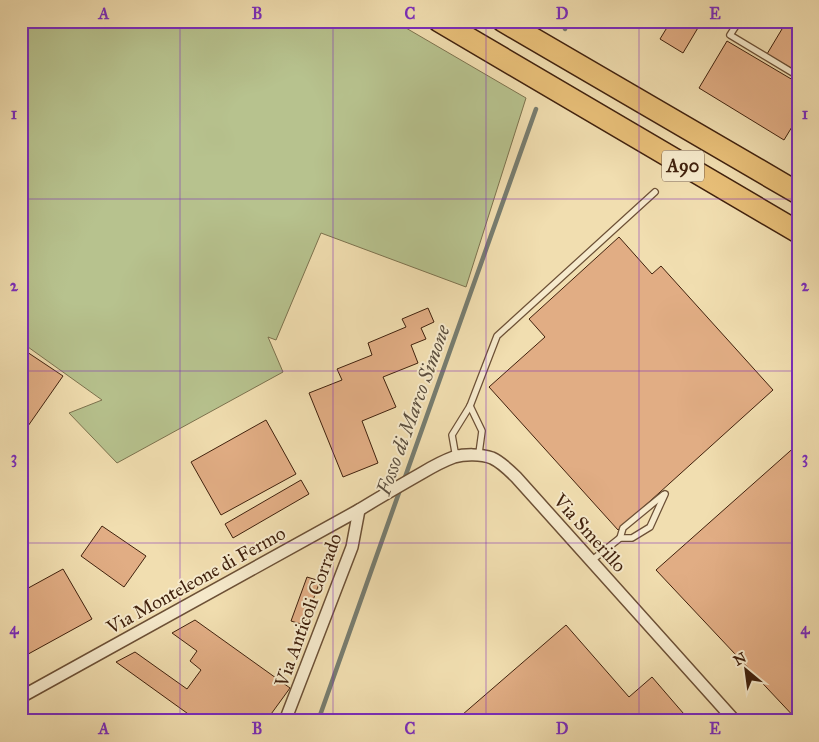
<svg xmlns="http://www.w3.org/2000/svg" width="819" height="742" viewBox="0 0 819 742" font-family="'IM FELL Great Primer',serif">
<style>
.green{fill:#b7c28e;stroke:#7c724e}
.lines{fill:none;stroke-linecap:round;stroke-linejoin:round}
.stream{stroke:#777d70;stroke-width:4.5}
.building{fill:#e1ad84;stroke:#40210d}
.lane-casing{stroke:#6c5036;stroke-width:8}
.street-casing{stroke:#6c5036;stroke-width:14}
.highway-casing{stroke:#40210d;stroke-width:24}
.lane{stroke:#f6eacc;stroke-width:5.5}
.street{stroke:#f6eacc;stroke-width:11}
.highway{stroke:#e8bf78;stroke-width:21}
.grid{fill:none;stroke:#7b2cbf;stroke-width:1;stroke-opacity:0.55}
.labels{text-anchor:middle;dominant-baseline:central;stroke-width:4;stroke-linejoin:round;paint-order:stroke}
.shield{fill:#f6eacc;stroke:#775d46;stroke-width:1}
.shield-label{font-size:18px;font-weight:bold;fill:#40210d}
.street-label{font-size:19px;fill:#40210d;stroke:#f6eacc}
.water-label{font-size:20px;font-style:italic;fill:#5c4f3f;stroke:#f6eacc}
.neatline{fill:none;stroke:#7b2cbf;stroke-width:2}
.grid-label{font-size:16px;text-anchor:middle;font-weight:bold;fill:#7b2cbf}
</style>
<rect width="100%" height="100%" fill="#f1deb0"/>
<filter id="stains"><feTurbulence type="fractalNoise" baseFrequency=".004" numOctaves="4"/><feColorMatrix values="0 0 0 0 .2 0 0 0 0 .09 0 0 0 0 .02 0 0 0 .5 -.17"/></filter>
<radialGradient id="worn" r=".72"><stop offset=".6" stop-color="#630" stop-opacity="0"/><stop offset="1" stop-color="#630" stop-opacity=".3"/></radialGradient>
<path class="green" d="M21 21H394L526 98 466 287 321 233 276 340 268 337 283 372 117 463 69 413 102 400 21 342Z"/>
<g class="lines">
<g class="stream">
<path d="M565 29 568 21"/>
<path d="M404 480 536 109"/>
<path d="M318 721 401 487"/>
</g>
</g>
<g class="building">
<path d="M671 21H702L683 53 660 39Z"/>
<path d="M780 21H798V72L767 54 785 24Z"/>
<path d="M727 41 798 83V117L784 140 699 88Z"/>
<path d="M619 237 652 274 661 266 773 390 618 530 489 387 545 337 529 319Z"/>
<path d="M428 308 434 322 421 328 426 339 411 345 418 363 383 377 396 407 362 421 378 463 343 477 309 393 342 380 337 369 372 355 368 343 406 327 402 319Z"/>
<path d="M21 348 63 376 21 436Z"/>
<path d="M266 420 296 474 221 515 191 462Z"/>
<path d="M798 444V721L656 570Z"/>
<path d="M301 480 309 494 233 538 225 524Z"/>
<path d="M102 526 146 556 124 587 81 556Z"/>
<path d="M63 569 92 619 21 658V592Z"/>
<path d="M307 577 320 581 304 625 291 621Z"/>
<path d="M195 620 290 688 266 721H198L116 662 135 652 187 689 201 670 190 661 197 651 172 633Z"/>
<path d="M566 625 629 697 652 677 690 721H455Z"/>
</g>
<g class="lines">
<defs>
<g id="lane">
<path d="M739 21 730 35 798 76"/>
<path d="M470 406 482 431 479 453H476"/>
<path d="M460 454 455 452 452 435 470 406 497 336 655 192"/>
<path d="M620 538 623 528 663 495"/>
<path d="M591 561 620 538H632L650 527 665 494"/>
</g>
<g id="street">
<path d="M21 697 359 510C380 497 401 485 422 473 432 467 443 461 454 457 465 454 481 454 492 458 501 462 509 470 516 477L735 721"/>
<path d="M285 721 352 547 359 510"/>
</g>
<g id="highway">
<path d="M439 21 798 232"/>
<path d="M503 21 798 193"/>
</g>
</defs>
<use href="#lane" class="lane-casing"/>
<use href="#street" class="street-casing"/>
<use href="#highway" class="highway-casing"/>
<use href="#lane" class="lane"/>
<use href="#street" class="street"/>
<use href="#highway" class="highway"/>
</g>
<path class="grid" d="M180 21V721M333 21V721M486 21V721M639 21V721M21 199H798M21 371H798M21 543H798"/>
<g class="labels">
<rect class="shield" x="662" y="150.5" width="42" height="31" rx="4"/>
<g class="shield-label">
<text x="683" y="166">A90</text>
</g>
<g class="street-label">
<text transform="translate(590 533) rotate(48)">Via Smerillo</text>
<text transform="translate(196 580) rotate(-29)">Via Monteleone di Fermo</text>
<text transform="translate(308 610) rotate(-70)">Via Anticoli Corrado</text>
</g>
<g class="water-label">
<text transform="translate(413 410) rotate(-70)">Fosso di Marco Simone</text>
</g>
</g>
<rect width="819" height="742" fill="none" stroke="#f1deb0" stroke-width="55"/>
<g transform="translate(746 670) rotate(331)" stroke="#f6eacc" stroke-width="4" paint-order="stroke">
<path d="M0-4L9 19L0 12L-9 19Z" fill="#40210d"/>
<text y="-8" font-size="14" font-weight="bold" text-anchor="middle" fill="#40210d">N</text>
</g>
<rect x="28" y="28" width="764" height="686" class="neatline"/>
<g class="grid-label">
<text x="104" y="19">A</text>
<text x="257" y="19">B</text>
<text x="410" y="19">C</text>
<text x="562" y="19">D</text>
<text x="715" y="19">E</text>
<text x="14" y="119">1</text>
<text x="805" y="119">1</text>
<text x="14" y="291">2</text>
<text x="805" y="291">2</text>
<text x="14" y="463">3</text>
<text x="805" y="463">3</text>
<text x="14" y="634">4</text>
<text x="805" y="634">4</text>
<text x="104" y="734">A</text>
<text x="257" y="734">B</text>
<text x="410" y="734">C</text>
<text x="562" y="734">D</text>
<text x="715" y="734">E</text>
</g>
<rect width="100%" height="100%" filter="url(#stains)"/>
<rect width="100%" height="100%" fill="url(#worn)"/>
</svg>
